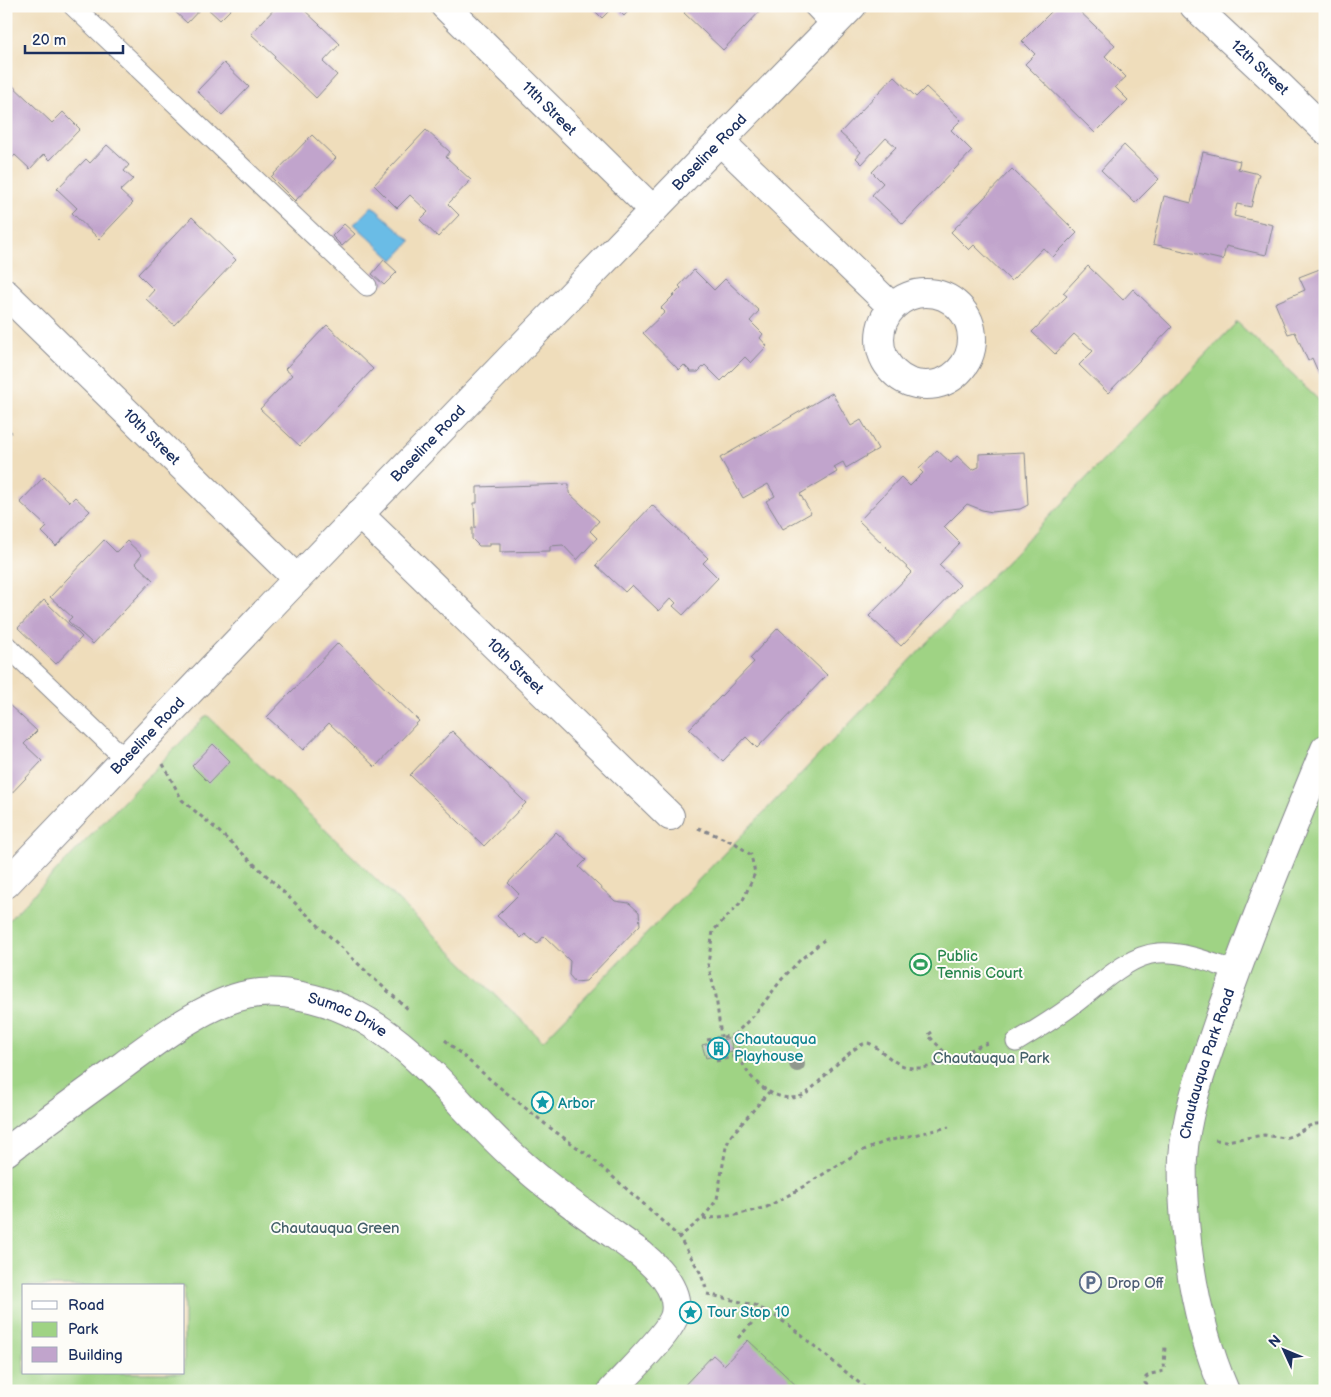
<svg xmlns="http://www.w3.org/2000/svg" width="1331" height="1397" viewBox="0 0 1331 1397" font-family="'Balsamiq Sans',sans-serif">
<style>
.green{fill:#9fd384;stroke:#5d8171;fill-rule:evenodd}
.water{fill:#6bbce6;stroke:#4376a2}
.building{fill:#c1a4cc}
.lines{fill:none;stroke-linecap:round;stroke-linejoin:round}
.lane-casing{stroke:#85868c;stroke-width:21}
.street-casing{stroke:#85868c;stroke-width:30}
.secondary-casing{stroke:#85868c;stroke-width:30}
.path{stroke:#85868c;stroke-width:3;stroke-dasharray:4 4;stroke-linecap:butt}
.lane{stroke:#fff;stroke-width:19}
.street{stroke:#fff;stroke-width:28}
.secondary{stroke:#fff;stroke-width:28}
.tree{fill:#90988e}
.labels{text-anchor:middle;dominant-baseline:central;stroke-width:4;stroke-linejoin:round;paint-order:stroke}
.street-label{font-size:15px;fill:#1b2f5e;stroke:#fdfcf7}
.leisure-label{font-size:15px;fill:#27864d;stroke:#fdfcf7;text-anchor:start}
.culture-label{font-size:15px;fill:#0d838f;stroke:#fdfcf7;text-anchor:start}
.park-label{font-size:15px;fill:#436069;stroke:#fdfcf7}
.service-label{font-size:15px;fill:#4e5e75;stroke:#fdfcf7;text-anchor:start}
</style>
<rect width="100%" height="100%" fill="#fdfcf7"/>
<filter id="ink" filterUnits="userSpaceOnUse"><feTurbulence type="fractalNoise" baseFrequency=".02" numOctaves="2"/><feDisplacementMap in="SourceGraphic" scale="10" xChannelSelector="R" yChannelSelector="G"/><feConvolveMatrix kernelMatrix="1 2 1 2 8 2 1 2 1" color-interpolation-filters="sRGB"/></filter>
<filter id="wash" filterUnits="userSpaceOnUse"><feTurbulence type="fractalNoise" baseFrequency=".0096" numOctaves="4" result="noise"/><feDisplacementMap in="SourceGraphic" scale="20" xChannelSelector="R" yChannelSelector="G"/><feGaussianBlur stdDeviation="1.12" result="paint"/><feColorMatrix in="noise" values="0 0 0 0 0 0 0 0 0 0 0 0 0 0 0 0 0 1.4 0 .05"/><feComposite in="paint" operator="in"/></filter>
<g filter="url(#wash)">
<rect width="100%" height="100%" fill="#efddbb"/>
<path class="green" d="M1237 322 1325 406V1391H6V923L207 715 543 1041ZM24 1286H184V1373H24Z"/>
<path class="water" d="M372 206 411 241 393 260 354 224Z"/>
<g id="blocks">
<g class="building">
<path d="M169 6H203L187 23Z"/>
<path d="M205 6H234L220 20Z"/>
<path d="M277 6H300L340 44 323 62 337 75 316 98 274 58 275 56 251 34Z"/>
<path d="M590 6H614L602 18Z"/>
<path d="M614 6H633L624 16Z"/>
<path d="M690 6H765L723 50 684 13Z"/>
<path d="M1057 6H1074L1115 45 1105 56 1126 77 1115 87 1128 100 1095 133 1025 64 1035 54 1022 41Z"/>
<path d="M224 63 249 87 222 115 197 91Z"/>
<path d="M894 76 916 97 926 87 961 120 951 130 972 151 903 224 872 195 883 183 872 172 896 147 886 138 862 164 856 158 861 152 840 133Z"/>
<path d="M9 82 52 123 63 112 80 129 50 160 44 154 30 169 15 155 6 164V85Z"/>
<path d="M426 130 450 152 446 157 471 180 448 204 459 215 438 237 420 220 428 212 410 195 397 208 374 185Z"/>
<path d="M312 135 336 158 295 201 271 177Z"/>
<path d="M107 145 129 165 124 171 133 179 120 191 133 203 99 239 72 213 77 208 57 189 86 159 90 163Z"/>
<path d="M1124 145 1159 179 1135 203 1101 170Z"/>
<path d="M1203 152 1240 161 1238 169 1259 174 1251 207 1237 204 1234 216 1273 225 1266 255 1226 246 1223 260 1153 244 1164 196 1191 203Z"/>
<path d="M1012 169 1077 233 1053 257 1043 248 1011 281 974 245 969 250 951 232Z"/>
<path d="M192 217 236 260 174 325 146 299 154 290 138 274Z"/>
<path d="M344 224 355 234 342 246 332 236Z"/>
<path d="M384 260 397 272 384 285 372 274Z"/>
<path d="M1088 266 1123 300 1133 289 1172 327 1108 393 1079 365 1093 351 1074 334 1055 354 1032 332 1067 296 1063 293Z"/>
<path d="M1325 267V372L1319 374 1312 358 1308 361 1295 332 1288 334 1275 303 1305 290 1299 277Z"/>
<path d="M694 270 714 290 725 279 759 311 750 321 763 334 760 338 767 346 751 363 745 357 721 381 705 365 698 372H691L684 365 679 370 643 333 665 312 661 308 681 288 679 286Z"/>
<path d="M327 325 373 369 300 446 260 409 292 375 285 369Z"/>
<path d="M832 393 851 426 861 420 878 449 846 468 843 462 834 467 837 472 800 494 811 513 783 529 766 501 775 496 768 484 743 498 720 458Z"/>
<path d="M6 426 12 432 6 439Z"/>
<path d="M937 450 951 463 957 456 972 470 979 467V454L1025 452 1028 505 1020 509 992 512 982 510 967 504 944 527 960 543 939 565 960 585 901 646 869 616 912 572 859 521 901 477 910 486 923 473 919 469Z"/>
<path d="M44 477 70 502 75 497 90 511 56 546 42 532 47 527 20 502Z"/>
<path d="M569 484V493L599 521 590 531 597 538 577 560 563 545 550 546V551L500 552V543H489V546H479L472 539V528H475L474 503H477V487Z"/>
<path d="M652 505 708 558 703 563 718 578 683 615 673 606 676 603 671 598 659 611 632 585 625 592 596 565Z"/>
<path d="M104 540 116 552 127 541 142 555 135 563 153 580 93 644 68 621 72 617 50 597Z"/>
<path d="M44 600 82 637 56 664 18 628Z"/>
<path d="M778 628 827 675 757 748 746 737 723 761 689 729 754 662 750 658Z"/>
<path d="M338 643 419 721 375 767 329 723 303 750 267 717Z"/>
<path d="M6 702 37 731 24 744 42 761 6 799Z"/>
<path d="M452 731 526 803 484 846 410 775Z"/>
<path d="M213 744 230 761 209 783 192 766Z"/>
<path d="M556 832 586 860 579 867 615 901 629 903 639 912 640 925 586 981 575 982 569 975 570 961 544 936 537 944 525 934 521 938 497 916 519 894 508 883Z"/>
<path d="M730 1038 733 1051 706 1058 702 1045Z"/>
<path d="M748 1340 800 1389 798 1391H679L713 1355 724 1365Z"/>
</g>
</g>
</g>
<g filter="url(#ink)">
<use href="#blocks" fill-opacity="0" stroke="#85868c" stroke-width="1"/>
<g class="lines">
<defs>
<g id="lane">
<path d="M73 6 367 286"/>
<path d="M813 6 833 27"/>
<path d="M6 645 125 759"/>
<path d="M1016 1042C1036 1030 1056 1018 1074 1004 1098 986 1128 955 1158 953 1185 951 1211 963 1236 971"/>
</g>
<g id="street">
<path id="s1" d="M445 6 653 210"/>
<path id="s2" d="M1194 6 1279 85 1325 130"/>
<path d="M720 141 892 307"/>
<circle cx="926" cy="339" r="46"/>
<path id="s3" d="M6 294 297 579"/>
<path id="s4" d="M359 514 670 816"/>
<path id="s5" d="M6 1152C41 1125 77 1099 113 1073 149 1046 193 1012 235 998 257 991 279 991 301 996 398 1014 446 1096 514 1157 553 1193 598 1223 641 1254 658 1268 680 1290 675 1314 672 1331 625 1376 612 1391"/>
<path id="s6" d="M1225 1391C1200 1333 1188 1270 1184 1208 1183 1191 1182 1175 1183 1158 1186 1110 1204 1065 1219 1020 1251 928 1288 839 1325 749"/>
</g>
<g id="secondary">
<path id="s7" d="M6 884 297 579 720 141 852 6"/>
</g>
</defs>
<use href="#lane" class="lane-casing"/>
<use href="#street" class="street-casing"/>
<use href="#secondary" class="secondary-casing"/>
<g class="path">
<path d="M163 764 182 800 215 828 268 877 373 978 409 1010"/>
<path d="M698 828 735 843 751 855 755 873 743 900 713 931 708 964 716 996 721 1037"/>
<path d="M932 1032 928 1035 951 1059"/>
<path d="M734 1035 756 1013 782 979 800 960 824 940"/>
<path d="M445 1040 492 1081 549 1127 589 1156 646 1206 679 1237 700 1272 706 1288"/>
<path d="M707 1040 734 1035C737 1044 738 1054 742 1062 752 1085 782 1107 806 1094 818 1084 855 1042 868 1043 872 1044 877 1048 881 1051 891 1059 901 1068 915 1068 942 1069 966 1049 991 1042"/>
<path d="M716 1061 739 1055"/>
<path d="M1215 1140 1226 1141 1264 1135 1285 1138 1292 1136 1309 1126 1316 1124 1325 1123"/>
<path d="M703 1219 736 1215 767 1207 796 1191 859 1152 887 1141 949 1127"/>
<path d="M678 1238 702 1219 710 1209 717 1199 726 1147 730 1137 769 1092"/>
<path d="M707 1294 754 1305 775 1316 790 1326 869 1391"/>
<path d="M738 1338 764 1310"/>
<path d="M1153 1391 1145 1383 1146 1377 1151 1374 1164 1371 1165 1345"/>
</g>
<use href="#lane" class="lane"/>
<use href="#street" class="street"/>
<use href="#secondary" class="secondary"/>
</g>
<circle class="tree" cx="797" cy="1064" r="8"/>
</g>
<defs>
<symbol id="stadium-ring" viewBox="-11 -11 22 22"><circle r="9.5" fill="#fdfcf7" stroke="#2e9e5b" stroke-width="1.5"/><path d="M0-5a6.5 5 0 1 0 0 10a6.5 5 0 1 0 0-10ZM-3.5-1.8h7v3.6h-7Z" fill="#2e9e5b"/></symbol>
<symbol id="building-ring" viewBox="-11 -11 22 22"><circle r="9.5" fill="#fdfcf7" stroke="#0f9aa8" stroke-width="1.5"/><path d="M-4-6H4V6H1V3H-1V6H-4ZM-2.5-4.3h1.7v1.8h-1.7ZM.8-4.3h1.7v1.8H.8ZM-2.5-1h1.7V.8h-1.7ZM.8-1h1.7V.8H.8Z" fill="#0f9aa8"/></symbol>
<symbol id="sight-ring" viewBox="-11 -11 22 22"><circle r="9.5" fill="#fdfcf7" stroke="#0f9aa8" stroke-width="1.5"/><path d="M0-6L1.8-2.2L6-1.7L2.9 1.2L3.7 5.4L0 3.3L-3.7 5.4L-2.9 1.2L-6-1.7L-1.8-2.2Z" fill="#0f9aa8"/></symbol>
<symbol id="parking-ring" viewBox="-11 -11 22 22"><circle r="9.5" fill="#fdfcf7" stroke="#5c6f8a" stroke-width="1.5"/><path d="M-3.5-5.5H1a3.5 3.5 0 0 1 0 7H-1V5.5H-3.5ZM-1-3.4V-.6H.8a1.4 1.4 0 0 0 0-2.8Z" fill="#5c6f8a"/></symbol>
</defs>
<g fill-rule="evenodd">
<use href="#stadium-ring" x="908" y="952" width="25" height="25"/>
<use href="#building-ring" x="706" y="1036" width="25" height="25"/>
<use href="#sight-ring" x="530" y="1090" width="25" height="25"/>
<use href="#parking-ring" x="1078" y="1270" width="25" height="25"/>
<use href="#sight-ring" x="678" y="1300" width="25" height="25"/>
</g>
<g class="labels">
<g class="street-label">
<text stroke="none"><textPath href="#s2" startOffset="90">12th Street</textPath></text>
<text stroke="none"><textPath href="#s1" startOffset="146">11th Street</textPath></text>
<text stroke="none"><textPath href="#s7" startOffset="1015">Baseline Road</textPath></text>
<text stroke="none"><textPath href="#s3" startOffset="204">10th Street</textPath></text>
<text stroke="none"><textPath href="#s7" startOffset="610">Baseline Road</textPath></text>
<text stroke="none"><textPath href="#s4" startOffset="218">10th Street</textPath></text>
<text stroke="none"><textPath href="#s7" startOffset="205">Baseline Road</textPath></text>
<text stroke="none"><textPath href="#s5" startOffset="394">Sumac Drive</textPath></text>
<text stroke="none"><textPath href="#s6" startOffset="336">Chautauqua Park Road</textPath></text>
</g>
<g class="leisure-label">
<text x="937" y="956">Public<tspan x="937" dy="17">Tennis Court</tspan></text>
</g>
<g class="culture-label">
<text x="734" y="1039">Chautauqua<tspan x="734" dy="17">Playhouse</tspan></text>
<text x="558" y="1103">Arbor</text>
<text x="707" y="1312">Tour Stop 10</text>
</g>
<g class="park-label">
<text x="991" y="1058">Chautauqua Park</text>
<text x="335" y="1228">Chautauqua Green</text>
</g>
<g class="service-label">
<text x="1107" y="1283">Drop Off</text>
</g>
</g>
<rect width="1331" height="1397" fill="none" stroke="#fdfcf7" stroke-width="25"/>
<rect x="22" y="1284" width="162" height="90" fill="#fdfcf7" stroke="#a3aaba"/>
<rect x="32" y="1301" width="25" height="8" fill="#ffffff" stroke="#a3aaba"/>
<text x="68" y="1310" font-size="15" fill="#1b2f5e">Road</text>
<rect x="32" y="1322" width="25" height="15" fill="#9fd384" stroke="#a3aaba"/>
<text x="68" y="1334" font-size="15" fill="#1b2f5e">Park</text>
<rect x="32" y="1347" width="25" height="15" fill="#c1a4cc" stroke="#a3aaba"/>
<text x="68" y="1360" font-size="15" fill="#1b2f5e">Building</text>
<g transform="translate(1284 1350) rotate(314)" stroke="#fdfcf7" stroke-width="4" paint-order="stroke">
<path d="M0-4L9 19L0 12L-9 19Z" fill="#1b2f5e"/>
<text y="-8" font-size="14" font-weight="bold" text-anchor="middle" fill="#1b2f5e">N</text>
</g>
<path d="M25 45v8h98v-8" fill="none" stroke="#1b2f5e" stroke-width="2.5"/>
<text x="32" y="45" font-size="15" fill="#1b2f5e" stroke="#fdfcf7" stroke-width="4" paint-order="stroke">20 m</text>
</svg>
